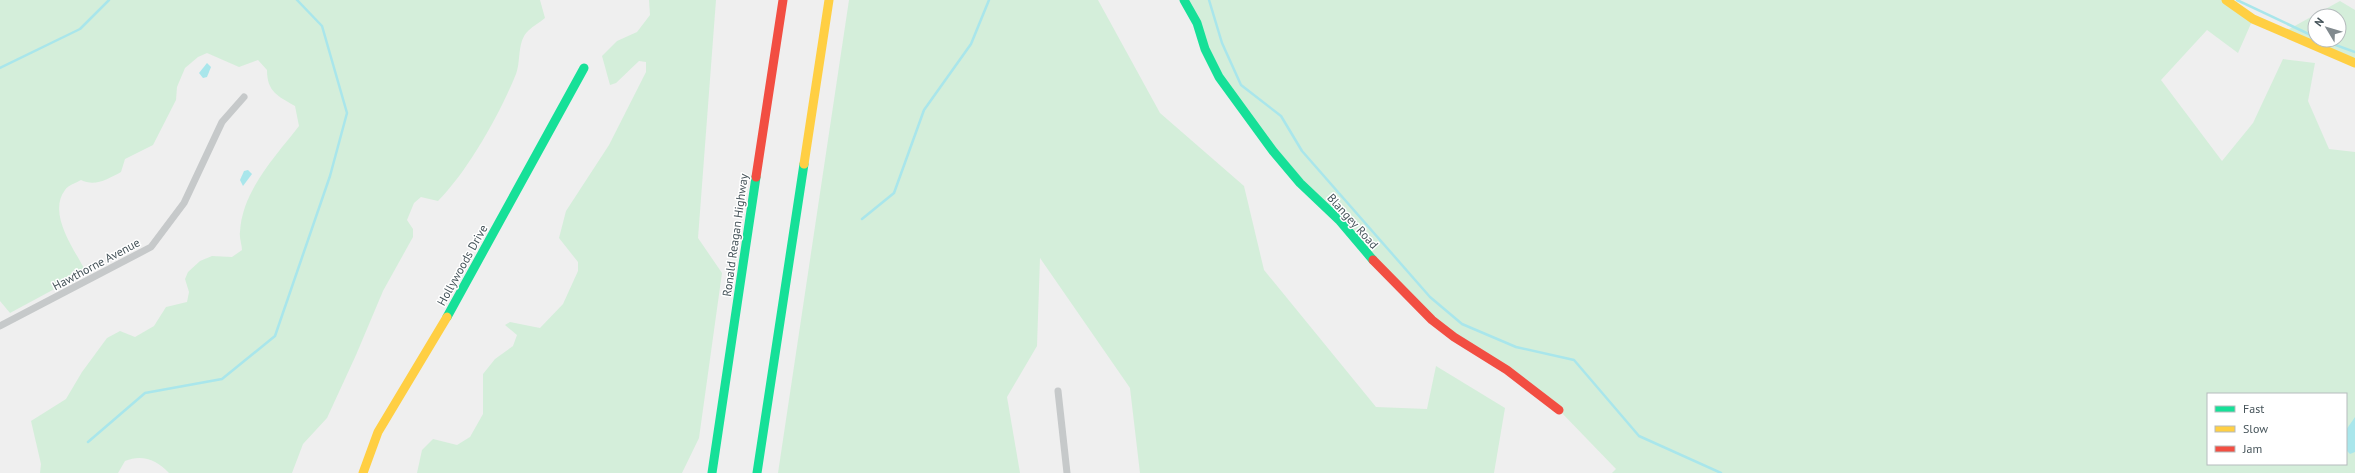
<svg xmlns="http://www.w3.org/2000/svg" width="2355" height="473" viewBox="0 0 2355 473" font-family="'PT Sans',sans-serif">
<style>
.green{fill:#d4eeda;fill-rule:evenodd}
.water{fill:#a9e6eb}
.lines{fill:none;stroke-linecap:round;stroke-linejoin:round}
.stream{stroke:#a9e6eb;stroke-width:2.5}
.street{stroke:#c6c9ca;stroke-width:7}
.fast{stroke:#16e098;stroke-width:9}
.slow{stroke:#ffcf43;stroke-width:9}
.jam{stroke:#f24e42;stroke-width:9}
.labels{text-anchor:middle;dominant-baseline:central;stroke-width:3;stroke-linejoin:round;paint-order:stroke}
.street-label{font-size:12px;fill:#46545a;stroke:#fff}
</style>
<rect width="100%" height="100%" fill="#efefef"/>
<g class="green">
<path d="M0 0H540L545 18C539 23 533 26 528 31 517 41 521 62 516 74 500 114 468 171 438 201L421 197 414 203 407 220 413 229V237L383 291 356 355 327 418 303 444 292 473H169C157 460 142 454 125 461L118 473H40L41 464 31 421 66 399 82 372 107 338 120 331 135 337 154 326 166 307 187 302 189 292 185 279 188 272 200 261 212 256 232 257 242 250C242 245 239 238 240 232 242 191 275 157 299 126L295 106C278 96 267 92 267 70L258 60 239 67 207 53 198 57 185 68 177 87 176 100 153 145 125 159 121 172C108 179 95 187 81 180 76 183 68 185 65 190 47 214 75 250 86 272L10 313 0 301Z"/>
<path d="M649 0H716L698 238 722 273 699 438 682 473H417L422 450 433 439 457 445 470 437 483 414V374L495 359 513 346 517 335 505 325 510 322 540 328 563 304 578 271V262L559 238 566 211 609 145 646 72V62L639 61 616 83 610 85 602 56 617 41 637 32 650 15Z"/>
<path d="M849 0H1098L1160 113 1244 186 1264 270 1376 407 1427 409 1436 366 1505 408 1494 473H1140L1130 388 1040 258 1037 346 1007 397 1020 473H778Z"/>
<path d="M1184 0H2226L2253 19 2238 53 2207 30 2161 80 2222 161 2253 123 2283 59 2315 63 2308 101 2329 149 2355 152V473H1612L1616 469 1559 410 1454 337 1327 208 1230 94ZM2208 394H2346V464H2208Z"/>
<path d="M2340 1 2355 10V63L2282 33ZM2315 16H2339V40H2315Z"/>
</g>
<g class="water">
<path d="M207 63 211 67 207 77 203 78 199 73Z"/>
<path d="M248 170 252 174 243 186 240 180 244 171Z"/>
<path d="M2355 417V452L2350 454 2346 450V430Z"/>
</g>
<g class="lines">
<g class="stream">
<path d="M1209 0 1222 43 1241 85 1281 116 1302 151 1430 297 1462 324 1516 347 1574 360 1639 436 1721 473"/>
<path d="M2237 0 2315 37"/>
<path d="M2322 40 2355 52"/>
<path d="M0 68 80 29 109 0"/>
<path d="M862 219 894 193 924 110 971 44 989 0"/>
<path d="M88 442 145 393 222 379 275 336 330 176 347 113 322 26 297 0"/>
</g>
<g class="street">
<path d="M0 326 151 247 184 203 222 122 244 97"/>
<path d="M1058 391 1067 473"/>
</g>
<g class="fast">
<path d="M1184 0 1197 23 1205 49 1219 77 1273 151 1300 183 1340 221 1373 260"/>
<path d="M447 317 584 68"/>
<path d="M712 473 756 177"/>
<path d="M757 473 804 164"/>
</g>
<g class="slow">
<path d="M2226 0 2253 19 2355 63"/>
<path d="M804 164 829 0"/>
<path d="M363 473 378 432 447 317"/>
</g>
<g class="jam">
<path d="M756 177 783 0"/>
<path d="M1373 260 1432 320 1454 337 1507 370 1559 410"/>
</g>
</g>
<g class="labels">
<g class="street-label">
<text transform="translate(1353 221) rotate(48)">Blangey Road</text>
<text transform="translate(735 235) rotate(-82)">Ronald Reagan Highway</text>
<text transform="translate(96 264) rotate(-28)">Hawthorne Avenue</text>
<text transform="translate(462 265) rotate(-61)">Hollywoods Drive</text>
</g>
</g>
<rect x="2207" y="393" width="140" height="72" fill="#ffffff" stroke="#b5bbbd"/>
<rect x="2215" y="406" width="20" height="6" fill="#16e098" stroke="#b5bbbd"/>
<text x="2243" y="413" font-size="12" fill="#46545a">Fast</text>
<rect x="2215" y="426" width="20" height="6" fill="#ffcf43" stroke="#b5bbbd"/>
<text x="2243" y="433" font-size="12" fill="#46545a">Slow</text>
<rect x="2215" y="446" width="20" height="6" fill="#f24e42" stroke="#b5bbbd"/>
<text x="2243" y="453" font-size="12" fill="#46545a">Jam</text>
<g transform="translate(2327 28) rotate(308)"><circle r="19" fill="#ffffff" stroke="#b5bbbd"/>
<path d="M0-3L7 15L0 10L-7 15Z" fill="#818a8e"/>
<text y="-6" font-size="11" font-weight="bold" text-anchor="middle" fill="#46545a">N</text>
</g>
</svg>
